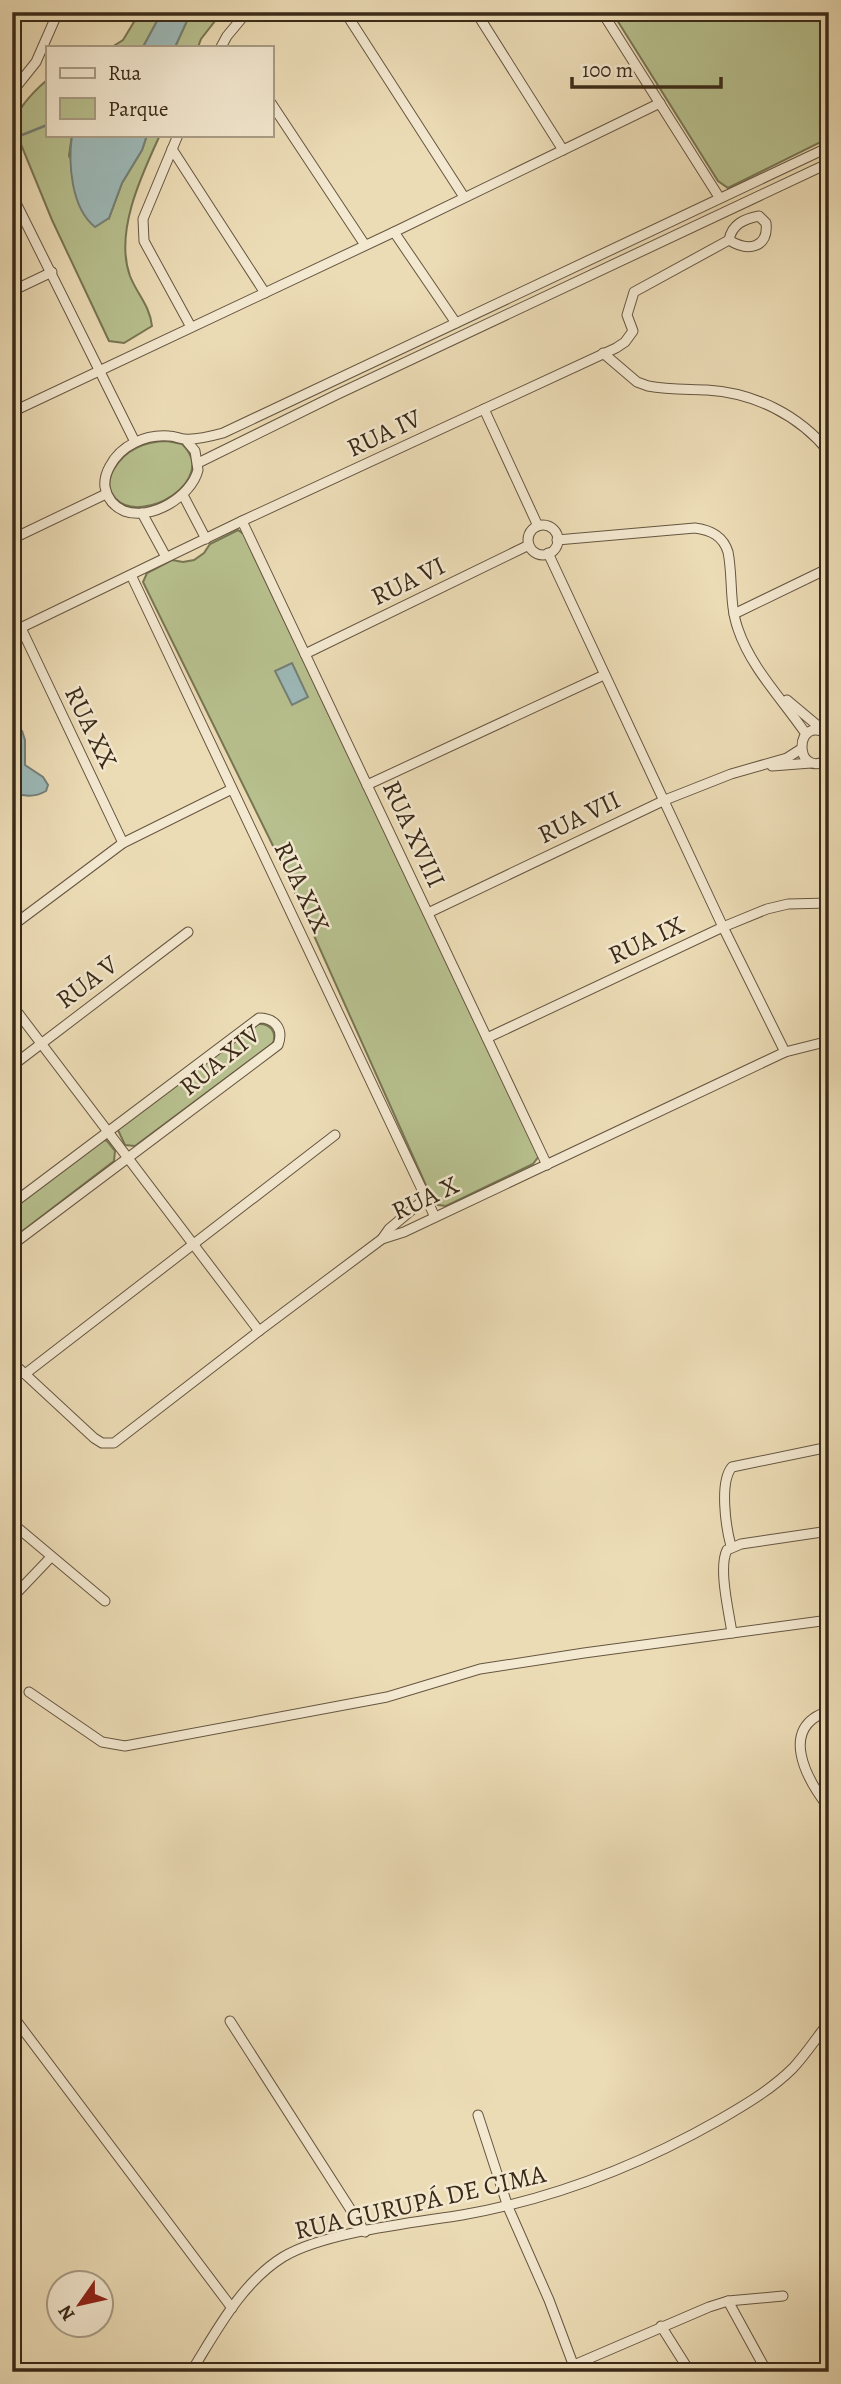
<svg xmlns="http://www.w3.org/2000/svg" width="841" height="2384" viewBox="0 0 841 2384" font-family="Alegreya,serif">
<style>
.green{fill:#b7c08e;stroke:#787553;stroke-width:2}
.water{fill:#9db9b8;stroke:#758078;stroke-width:2}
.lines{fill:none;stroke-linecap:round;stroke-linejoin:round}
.stream{stroke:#758078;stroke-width:2.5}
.minor-casing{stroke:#665640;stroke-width:11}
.minor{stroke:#f3e8d0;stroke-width:9}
.labels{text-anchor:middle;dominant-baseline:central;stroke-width:5;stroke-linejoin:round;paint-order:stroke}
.street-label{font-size:26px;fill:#3a2a18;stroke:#f3e8d0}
</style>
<rect width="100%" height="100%" fill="#ecdcb6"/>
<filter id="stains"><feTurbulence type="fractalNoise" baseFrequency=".00286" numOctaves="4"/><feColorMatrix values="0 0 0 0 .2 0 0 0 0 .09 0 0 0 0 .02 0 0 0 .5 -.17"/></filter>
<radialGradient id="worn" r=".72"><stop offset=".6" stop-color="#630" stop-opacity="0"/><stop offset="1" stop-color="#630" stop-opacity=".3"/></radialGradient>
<g class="green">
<path d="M140 12H162L143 47H112L123 40Z"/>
<path d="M191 12H222L201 39 198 47H175Z"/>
<path d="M612 12H829V138L728 188 718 181Z"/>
<path d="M47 80V135H72L69 156 109 218 122 183 142 150 147 135H160C142 174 114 232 130 276 137 294 150 306 152 326L124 343 109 341 52 220 13 125C18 107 33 92 47 80Z"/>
<path d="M167 441 182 444C220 480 142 526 116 499 99 482 119 456 136 448 146 443 156 441 167 441Z"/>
<path d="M238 530 245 535 539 1156 533 1164 446 1206 438 1205 433 1201 281 862 143 582 147 573 172 560 183 562 194 560 204 553 210 544Z"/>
<path d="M258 1024C270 1023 277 1032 273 1043L135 1146 125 1145 117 1128Z"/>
<path d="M102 1139 107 1141 115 1151 114 1161 12 1239V1207Z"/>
</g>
<g class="water">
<path d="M162 12H191L175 47H143Z"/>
<path d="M72 135H147L142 150 122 183 109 218 95 227C71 208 68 163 72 135Z"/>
<path d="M292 663 308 697 292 705 275 671Z"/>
<path d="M13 730 22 731 25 740V765L43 777 48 785 46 791C34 798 25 796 12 793Z"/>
</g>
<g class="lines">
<path class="stream" d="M12 139 47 125"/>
<defs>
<g id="minor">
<path d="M43 12 55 19"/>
<path d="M345 12 464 197"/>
<path d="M476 12 563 150"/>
<path d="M602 12 719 197"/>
<path d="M221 47 227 36 247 12"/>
<path d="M12 92 36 62 58 12"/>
<path d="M271 103 365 245"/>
<path d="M178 135 143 219 144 241 191 327"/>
<path d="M172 149 265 293"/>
<path d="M12 195 135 442"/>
<path d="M759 216 766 223C769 248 748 252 729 240 732 224 744 219 759 216Z"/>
<path d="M394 232 456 323"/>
<path d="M12 291 52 272"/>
<path d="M603 353 637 382 648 386C668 390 688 389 707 390 755 393 799 415 829 452"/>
<path d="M484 409 538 526"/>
<path d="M12 412 394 232 660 103"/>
<path d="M185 439 195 451 198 470C191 497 151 521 124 511 113 506 107 498 105 487 104 479 106 473 110 466 121 445 146 434 169 436 175 436 180 439 185 439 197 440 212 436 223 433L829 147"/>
<path d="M198 463 338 394 829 163"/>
<path d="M183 495 206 539"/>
<path d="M142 513 166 557"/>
<path d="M242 521 547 1165"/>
<circle cx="543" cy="540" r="15"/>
<path d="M12 539 106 494"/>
<path d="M557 540 695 528C711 530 723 536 728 552 733 577 729 604 738 629 751 668 783 700 806 734"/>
<path d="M548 553 723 927 785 1052"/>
<path d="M131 575 435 1217"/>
<path d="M734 614 829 568"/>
<path d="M21 628 123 843"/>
<path d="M12 632 242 521 616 348 625 342 633 331 627 315 634 292 729 240"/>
<path d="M305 654 529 545"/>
<path d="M787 700 824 731"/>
<path d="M829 735C793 711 793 782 829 759"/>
<path d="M772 766 811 763"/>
<path d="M367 785 604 675"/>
<path d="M428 913 665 800 731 774 787 758 801 749"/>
<path d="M12 926 123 843 232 789"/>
<path d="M12 1005 259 1331"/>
<path d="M487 1038 723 927 767 909 788 904 829 903"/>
<path d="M12 1066 188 932"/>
<path d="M12 1204 259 1018C275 1018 284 1029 278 1045L12 1245"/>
<path d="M382 1239 389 1229 426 1198"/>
<path d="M12 1362 94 1438 102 1443H114L259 1331 382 1239 404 1232 785 1052 829 1041"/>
<path d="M25 1374 335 1135"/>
<path d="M12 1523 105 1601"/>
<path d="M731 1546C726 1528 719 1482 732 1467L829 1447"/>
<path d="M12 1598 51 1557"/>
<path d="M732 1633C729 1612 718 1568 727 1550L741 1544 829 1531"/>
<path d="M29 1692 102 1742 125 1746 387 1697 480 1669 584 1653 829 1620"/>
<path d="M829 1711C777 1727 807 1780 829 1808"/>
<path d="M12 2015 232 2308"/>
<path d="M230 2021 365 2232"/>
<path d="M478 2115 508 2207 549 2300 576 2372"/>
<path d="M728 2301 767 2372"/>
<path d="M661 2326 690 2372"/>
<path d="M574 2365 709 2307 728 2301 783 2296"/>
<path d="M191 2372C216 2332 241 2283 283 2257 325 2232 412 2223 462 2215 553 2199 640 2165 719 2120 745 2105 772 2089 793 2068 806 2054 817 2037 829 2022"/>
</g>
</defs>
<use href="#minor" class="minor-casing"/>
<use href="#minor" class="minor"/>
</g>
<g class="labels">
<g class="street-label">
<text transform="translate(384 433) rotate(-25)">RUA IV</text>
<text transform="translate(408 581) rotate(-26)">RUA VI</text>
<text transform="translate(91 727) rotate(64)">RUA XX</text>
<text transform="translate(579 817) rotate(-26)">RUA VII</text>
<text transform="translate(414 834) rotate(65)">RUA XVIII</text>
<text transform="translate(302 887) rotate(65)">RUA XIX</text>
<text transform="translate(646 940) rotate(-25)">RUA IX</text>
<text transform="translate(87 982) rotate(-37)">RUA V</text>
<text transform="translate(220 1060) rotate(-39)">RUA XIV</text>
<text transform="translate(425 1198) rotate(-25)">RUA X</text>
<text transform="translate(420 2202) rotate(-13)">RUA GURUPÁ DE CIMA</text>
</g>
</g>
<rect width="841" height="2384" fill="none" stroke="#ecdcb6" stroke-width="42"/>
<rect x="14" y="14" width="813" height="2356" fill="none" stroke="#3a2a18" stroke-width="3.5"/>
<rect x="21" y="21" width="799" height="2342" fill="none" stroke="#3a2a18" stroke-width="2"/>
<rect x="46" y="46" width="228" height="91" fill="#f3e8d0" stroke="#a99c86" stroke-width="2"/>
<rect x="60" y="68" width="35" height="10" fill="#f3e8d0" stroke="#a99c86" stroke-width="2"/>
<text x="108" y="80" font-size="21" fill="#3a2a18">Rua</text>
<rect x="60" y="98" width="35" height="21" fill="#b7c08e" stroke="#a99c86" stroke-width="2"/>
<text x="108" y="116" font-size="21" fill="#3a2a18">Parque</text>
<g transform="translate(80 2304) rotate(236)"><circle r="33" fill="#f3e8d0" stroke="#a99c86" stroke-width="2"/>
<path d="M0-5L12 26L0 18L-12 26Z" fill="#8f2418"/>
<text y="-10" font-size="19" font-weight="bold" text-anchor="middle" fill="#3a2a18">N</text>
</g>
<path d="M572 77v10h149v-10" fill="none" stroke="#3a2a18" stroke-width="3.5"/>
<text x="582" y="77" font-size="21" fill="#3a2a18" stroke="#f3e8d0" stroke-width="5" paint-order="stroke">100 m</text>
<rect width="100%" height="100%" filter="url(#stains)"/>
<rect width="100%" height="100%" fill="url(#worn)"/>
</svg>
